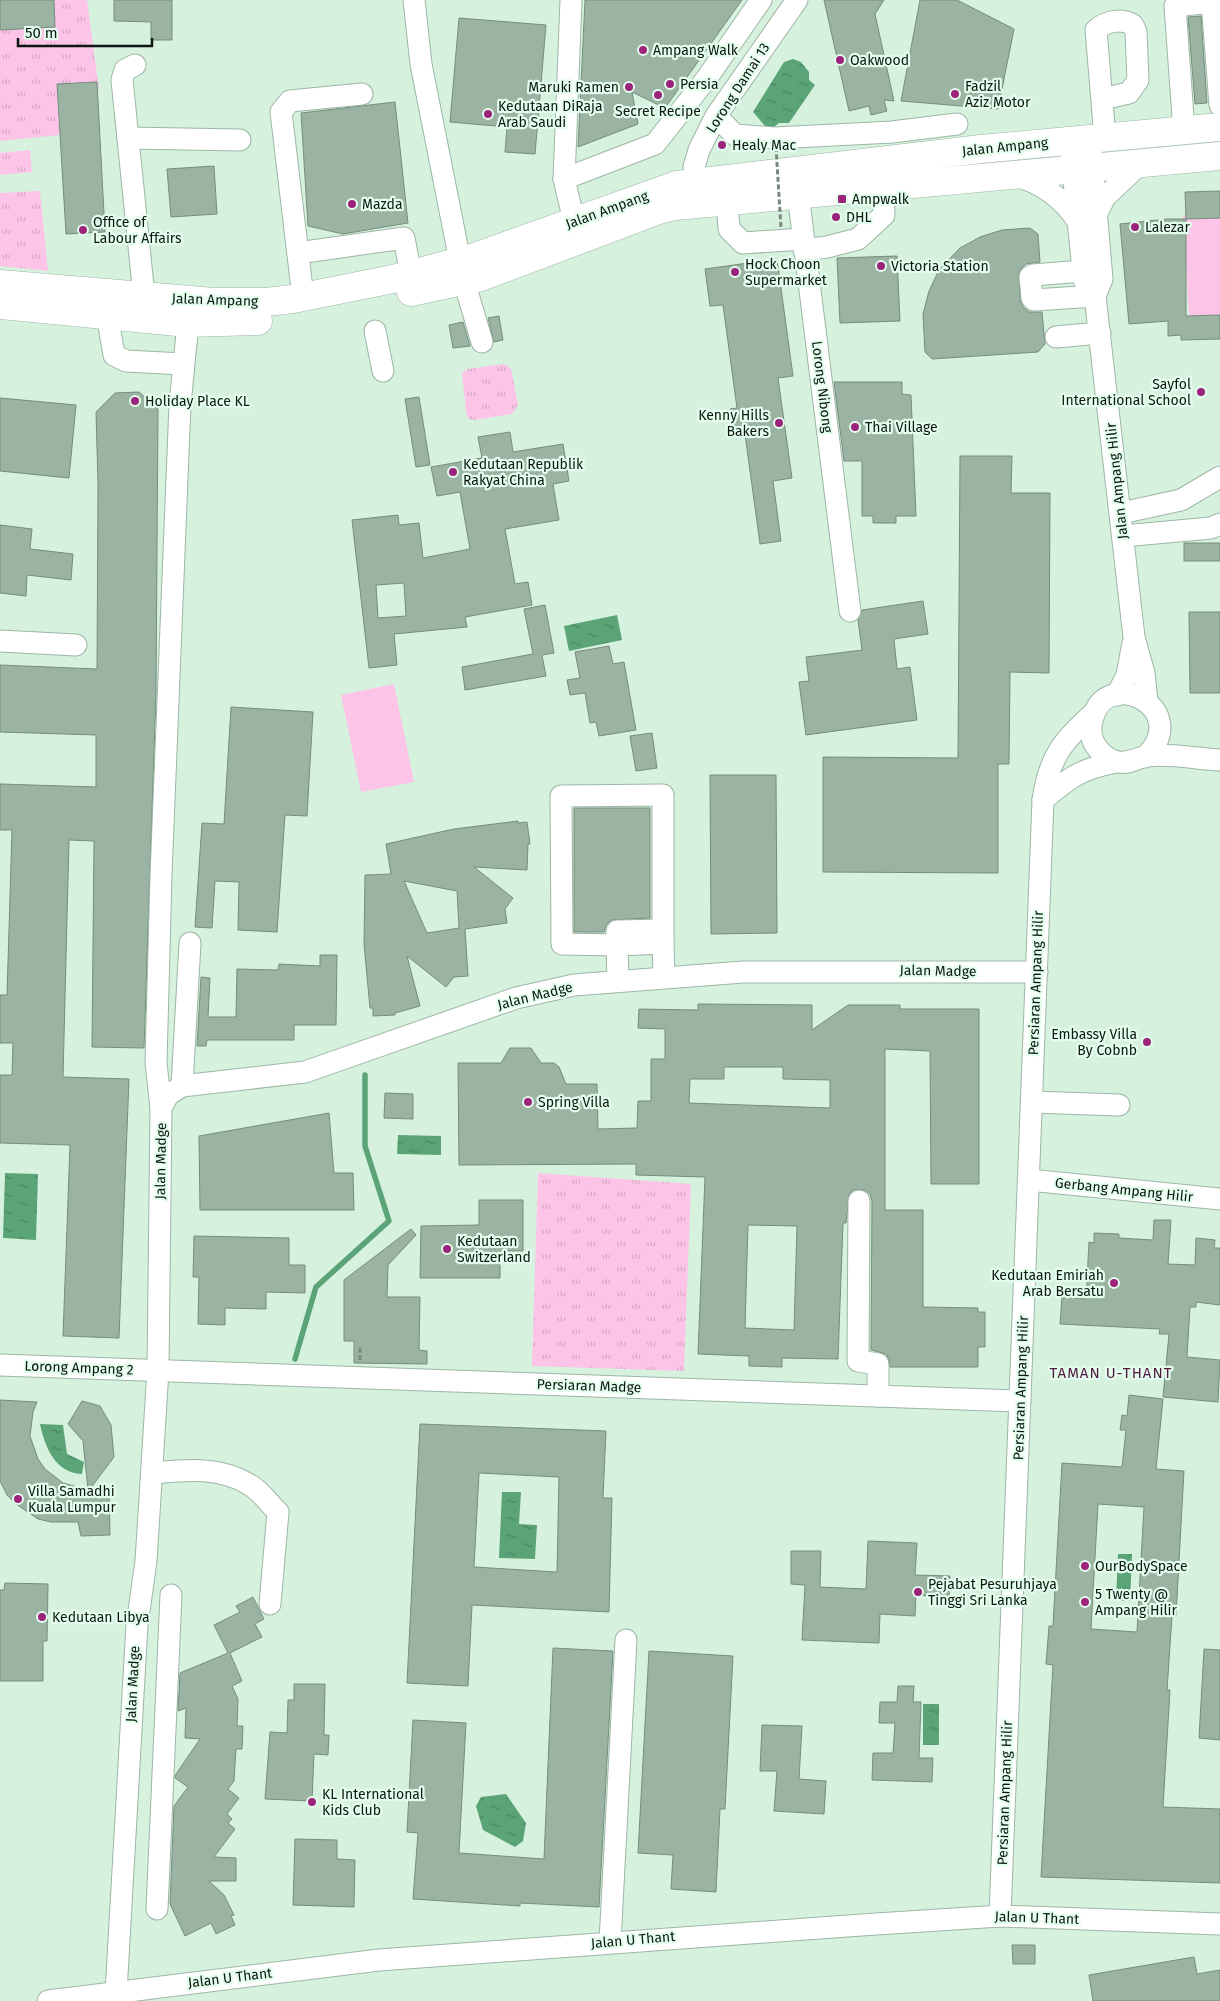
<svg xmlns="http://www.w3.org/2000/svg" width="1220" height="2001" viewBox="0 0 1220 2001" font-family="'Fira Sans',sans-serif">
<style>
.grass{fill:url(#grass-tufts)}
.pitch{fill:#fcc5e7}
.water{fill:url(#water-ripples)}
.lines{fill:none;stroke-linecap:round;stroke-linejoin:round}
.stream{stroke:#5ba478;stroke-width:5.5}
.building{fill:#9bb3a3;stroke:#768d7d;fill-rule:evenodd}
.minor-casing{stroke:#9db6a5;stroke-width:23}
.major-casing{stroke:#9db6a5;stroke-width:29}
.path{stroke:#788a7d;stroke-width:3;stroke-dasharray:5 2.5;stroke-linecap:butt}
.minor{stroke:#fff;stroke-width:21}
.major{stroke:#fff;stroke-width:28}
.path-bridge{stroke:#788a7d;stroke-width:3;stroke-dasharray:5 2.5;stroke-linecap:butt}
.poi-dot{fill:#9b237c;stroke:#e4feed;stroke-width:2}
.labels{text-anchor:middle;dominant-baseline:central;stroke-width:4.5;stroke-linejoin:round;paint-order:stroke}
.poi-label{font-size:14px;fill:#0d1610;stroke:#e4feed;text-anchor:start}
.street-label{font-size:14px;fill:#0d1610;stroke:#e4feed}
.neighbourhood-label{font-size:15px;letter-spacing:1px;fill:#521841;stroke:#e4feed}
</style>
<defs>
<pattern id="grass-tufts" width="24" height="20" patternUnits="userSpaceOnUse" patternTransform="scale(1.25)"><rect width="24" height="20" fill="#fcc5e7"/><path d="M3 7l-1-3M5 7V3M7 7l1-3M15 17l-1-3M17 17v-4M19 17l1-3" fill="none" stroke="#d7a8c5"/></pattern>
<pattern id="water-ripples" width="26" height="14" patternUnits="userSpaceOnUse" patternTransform="scale(1.25)"><rect width="26" height="14" fill="#5ba478"/><path d="M2 4q2-2 4 0t4 0M15 11q2-2 4 0t4 0" fill="none" stroke="#4a8561"/></pattern>
</defs>
<rect width="100%" height="100%" fill="#d7f1df"/>
<g class="grass">
<path d="M0 0H87L99 89 58 93 60 135 0 141Z"/>
<path d="M30 150 32 172 0 175V153Z"/>
<path d="M40 191 48 271 0 266V193Z"/>
<path d="M504 364 511 368 518 405 512 414 474 420 469 419 466 412 462 373 468 369Z"/>
<path d="M538 1173 691 1184 684 1371 532 1366Z"/>
</g>
<g class="pitch">
<path d="M1220 215V316H1189L1183 216Z"/>
<path d="M394 684 414 782 361 792 341 695Z"/>
</g>
<g class="water">
<path d="M793 59 801 62 809 72V80L815 85 789 123H779L774 127H766L753 112 784 62Z"/>
<path d="M617 615 622 640 569 651 564 626Z"/>
<path d="M398 1135 441 1136V1155L397 1154Z"/>
<path d="M5 1173 38 1174 36 1240 3 1238Z"/>
<path d="M40 1424 63 1425 67 1454 84 1462 82 1474C55 1473 45 1447 40 1424Z"/>
<path d="M502 1492H521L519 1524 537 1525 535 1559 499 1558Z"/>
<path d="M1118 1554H1132L1130 1601H1116Z"/>
<rect x="923" y="1704" width="16" height="41"/>
<path d="M506 1794 526 1823 523 1841 515 1847 483 1830 476 1806 481 1797Z"/>
</g>
<g class="lines">
<path class="stream" d="M295 1359 316 1287 389 1221 365 1146V1075"/>
</g>
<g class="building">
<path d="M0 0H54L55 27 0 30Z"/>
<path d="M114 0H172V40H151V22L114 21Z"/>
<path d="M585 0H742L665 108 632 92 638 124 578 147Z"/>
<path d="M824 0H884L875 14 894 101 884 100 887 111 871 115 869 106 849 111Z"/>
<path d="M920 0H957L1014 29 998 109 901 101Z"/>
<path d="M1201 16 1207 103 1195 104 1188 17Z"/>
<path d="M459 18 546 25 535 154 505 152 507 127 450 122Z"/>
<path d="M97 82 105 232 66 234 57 84Z"/>
<path d="M395 102 408 223 343 234 308 226 301 113Z"/>
<path d="M214 166 217 214 171 217 167 169Z"/>
<path d="M1220 191V218L1186 219 1185 192Z"/>
<path d="M1167 219H1186V316L1220 315V339L1181 340V335L1168 336V321L1129 324 1120 224Z"/>
<path d="M1030 228 1038 234 1040 262 1026 264 1019 271 1020 299 1023 307 1029 312H1042L1045 344 1038 352 932 359 925 352 923 314 929 291 939 270 960 248 980 237 1002 230Z"/>
<path d="M897 256 900 321 840 323 837 258Z"/>
<path d="M777 259 793 376 778 378 792 478 773 481 781 541 760 544 744 427 733 429 730 409 737 408 723 305 710 306 705 269Z"/>
<path d="M499 316 503 340 494 342 488 318Z"/>
<path d="M463 322 470 346 453 348 449 325Z"/>
<path d="M834 382H902V394L911 395 916 516H896V523H873V516H862V461H844Z"/>
<path d="M139 392 158 409 156 693 144 1048 92 1047 94 841 69 840 63 1077 129 1079 119 1338 63 1336 70 1145 0 1143V1075H12L13 1043H0V995H7L12 830H0V784L96 787V735L0 732V665L97 669 98 484 96 412 115 393Z"/>
<path d="M419 397 430 465 416 467 405 399Z"/>
<path d="M0 398 76 405 69 478 0 471Z"/>
<path d="M510 432 513 452 563 444 569 481 553 484 559 520 505 529 515 584 528 582 532 605 465 617 467 627 394 634 397 665 369 668 352 520 398 515 399 525 419 523 423 558 470 549 460 492 437 496 431 467 482 458 478 437ZM404 583 406 616 378 618 376 585Z"/>
<path d="M960 456H1012L1011 493H1050L1049 673 1010 672 1009 764H998V873L823 872V757L958 758Z"/>
<path d="M0 525 32 529 30 549 73 554 71 580 27 575 26 596 0 593Z"/>
<rect x="1184" y="543" width="36" height="18"/>
<path d="M923 601 928 634 894 639 897 669 910 667 917 720 806 735 799 682 809 681 806 657 862 650 858 620 862 610Z"/>
<path d="M545 605 554 653 542 655 546 676 465 690 462 667 533 654 524 609Z"/>
<path d="M1189 612H1220V693H1190Z"/>
<path d="M609 646 613 664 624 662 636 730 599 736 596 722 590 723 585 693 570 695 567 680 580 678 575 652Z"/>
<path d="M231 707 313 712 307 816 285 815 277 932 238 930 239 882 215 881 212 928 195 927 202 823 224 824Z"/>
<path d="M652 733 657 768 636 771 630 736Z"/>
<path d="M710 775H776L777 933 711 934Z"/>
<path d="M574 808H650V918L611 920 606 925 604 932H574Z"/>
<path d="M518 821V823L527 822 530 844H528L527 870 474 867 513 898 505 909 507 923 465 929 468 976 454 977 446 987 407 956 420 1006 395 1013V1015L373 1016V1008H370L364 944 365 875 391 874 386 844 454 829ZM404 881 457 891 459 928 427 933Z"/>
<path d="M320 955H337L336 1025H294V1040H207L206 1046H197L201 977 210 978 208 1017H236L237 969 278 970 279 964 320 966Z"/>
<path d="M698 1004 812 1005V1030L848 1005H900V1009H979V1184H931L930 1051 885 1049V1210H923V1307L978 1308V1312H985V1347H978V1367H890L889 1359 886 1354 871 1350 872 1201 870 1194 865 1190H853L849 1194 846 1223H843L838 1359 782 1358V1367L749 1366V1356L698 1354 705 1177 636 1175V1164L459 1165 458 1063H501L510 1048H531L541 1063H554L559 1067 566 1084H597L598 1129 637 1128 638 1101H651V1059H665V1029L638 1028 639 1009 698 1010ZM724 1067H783V1079L830 1080V1108L689 1103 690 1079H724ZM748 1225 797 1226 794 1330 745 1328Z"/>
<path d="M385 1093 413 1094V1119L384 1118Z"/>
<path d="M329 1113 334 1173H353L354 1210H200L199 1136Z"/>
<path d="M479 1200H523V1251H500V1278H420L421 1226 479 1225Z"/>
<path d="M1154 1220H1171L1168 1264 1195 1265 1196 1238 1215 1240 1214 1248H1220V1305L1196 1302V1307H1190L1187 1357 1220 1360 1218 1402 1163 1397 1169 1334H1159L1160 1329 1060 1324 1062 1297 1086 1299 1089 1242 1094 1243V1233L1119 1234V1238L1153 1240Z"/>
<path d="M411 1229 416 1235 388 1265 387 1297H420L419 1350 427 1351V1364L354 1363V1341H344V1280Z"/>
<path d="M194 1236 289 1238V1265H305V1293L266 1292V1309L225 1308V1325L198 1324 199 1277H193Z"/>
<path d="M1129 1395 1163 1399 1156 1469 1184 1471 1176 1616H1172L1167 1690H1170L1163 1807 1220 1809V1883L1041 1877 1053 1665 1046 1664 1049 1626H1053L1062 1463 1122 1467 1126 1430H1120L1122 1415 1127 1416ZM1098 1504 1144 1507 1137 1632 1091 1629Z"/>
<path d="M0 1400 37 1402 33 1412 30 1436 38 1459 45 1469 63 1483 88 1490 83 1441 68 1424 82 1401 100 1406 111 1425 114 1457 90 1489 109 1487 110 1535 81 1536 78 1522H51L38 1519 16 1504 7 1495 0 1481Z"/>
<path d="M420 1424 606 1431 603 1498H612L609 1612 472 1605 468 1686 407 1683ZM479 1473 559 1477 557 1572 474 1567Z"/>
<path d="M868 1541 917 1543 915 1575 950 1576 949 1597 916 1595 915 1616 880 1614 879 1643 802 1640 805 1585 791 1584V1551H821L820 1587 866 1589Z"/>
<path d="M5 1583 48 1584 47 1641H43V1681H0V1590H4Z"/>
<path d="M253 1597 264 1619 255 1624 262 1637 230 1653 242 1681 232 1686 238 1699 237 1726H243L242 1749H236L234 1781 228 1789 239 1798 227 1814 232 1819 228 1823 235 1829 214 1857 236 1858V1881H209L224 1895 234 1915 231 1916 235 1925 216 1934 211 1923 185 1936 170 1904 174 1806 188 1787 175 1778 176 1774 200 1739 185 1738 186 1708 178 1711 180 1673 228 1653 214 1625 240 1612 236 1606Z"/>
<path d="M553 1648 613 1651 599 1907 520 1903V1906L413 1899 418 1833 407 1832 413 1720 466 1723 459 1853 544 1859Z"/>
<path d="M1204 1649 1220 1650V1740L1199 1738Z"/>
<path d="M649 1651 733 1656 725 1809H720L716 1892 671 1889 673 1855 638 1853Z"/>
<path d="M294 1684H325L324 1735H329L328 1755 314 1754 312 1801 265 1799 270 1732 287 1733 288 1700H294Z"/>
<path d="M898 1686H914L913 1702H921L919 1758H933L932 1782 872 1780 873 1753H893L895 1723H879L880 1702H897Z"/>
<path d="M762 1725 802 1726 799 1779 826 1781 824 1814 774 1811 777 1771H760Z"/>
<path d="M295 1839 337 1840V1859L355 1860 354 1907 293 1905Z"/>
<path d="M1012 1945H1035V1964H1013Z"/>
<path d="M1194 1957 1197 1974 1220 1970V2001H1093L1089 1975Z"/>
</g>
<g class="lines">
<defs>
<g id="minor">
<path d="M414 0 421 64 460 261"/>
<path d="M571 0 564 179 574 221"/>
<path d="M135 65 125 70 122 80 144 296"/>
<path d="M1102 99 1129 93 1138 80 1136 32 1133 25C1121 18 1106 21 1096 30L1105 138"/>
<path d="M716 116 735 135 775 138 892 132 957 124"/>
<path d="M1184 131 1175 6 1212 2 1220 105"/>
<path d="M128 138 240 140"/>
<path d="M1090 139 1102 279 1095 296 1134 637 1144 673 1147 701"/>
<path d="M1070 141 1084 280 1095 296"/>
<path d="M1016 176C1042 183 1062 198 1077 220"/>
<path d="M564 179 655 144 707 78 761 0"/>
<path d="M696 182 694 167 699 150 716 116 797 0"/>
<path d="M798 194 850 611"/>
<path d="M727 200 729 229 743 243 803 239"/>
<path d="M1097 213 1105 197 1141 163"/>
<path d="M804 250 827 247 858 239 884 215 883 186"/>
<path d="M298 253 404 238 411 275"/>
<path d="M464 281 482 342"/>
<path d="M1095 296 1034 300 1032 298 1030 277 1033 275 1096 270"/>
<path d="M303 297 281 112 290 101 362 94"/>
<path d="M107 314 114 355 126 361 183 364"/>
<path d="M375 331 383 371"/>
<path d="M1056 337 1100 333"/>
<path d="M1121 513 1181 500 1220 477"/>
<path d="M1123 536 1211 528 1220 524"/>
<path d="M0 641 76 645"/>
<path d="M1117 695 1127 675 1133 643"/>
<path d="M1145 757C1194 710 1108 665 1093 717 1090 726 1090 735 1094 743 1099 752 1108 760 1118 762 1130 764 1136 758 1147 756 1170 753 1197 759 1220 760"/>
<path d="M1043 800C1070 777 1081 769 1116 762"/>
<path d="M663 943V795L561 796 562 944 617 945V931L663 930"/>
<path d="M618 981 617 945 663 943 664 977"/>
<path d="M182 1086 190 943"/>
<path d="M1032 1102 1119 1105"/>
<path d="M161 1108 156 1063 161 875 180 404 188 323"/>
<path d="M1029 1180 1220 1199"/>
<path d="M859 1201 858 1361 878 1364V1396"/>
<path d="M0 1365 1020 1401"/>
<path d="M152 1473C186 1470 220 1466 250 1485 261 1491 269 1504 278 1512L270 1604"/>
<path d="M157 1909 171 1595"/>
<path d="M1000 1916 1043 800C1049 758 1062 741 1094 713"/>
<path d="M610 1942 626 1640"/>
<path d="M116 1993 137 1625 146 1561 158 1370 161 1108 168 1095 182 1086 305 1072 516 998 574 985 743 972H1037"/>
<path d="M48 2001 379 1960 861 1925 1000 1916 1220 1924"/>
</g>
<g id="major">
<path d="M0 284 214 302H266L293 299 393 279 472 258 677 185 981 149 1220 127"/>
<path d="M411 292 481 277 659 210 675 206 1220 156"/>
<path d="M0 305 188 323 258 321"/>
</g>
</defs>
<use href="#minor" class="minor-casing"/>
<use href="#major" class="major-casing"/>
<path class="path" d="M360 1360V1345"/>
<use href="#minor" class="minor"/>
<use href="#major" class="major"/>
<path class="path-bridge" d="M776 147 781 228"/>
</g>
<g class="poi-dot">
<circle cx="643" cy="50" r="5"/>
<circle cx="840" cy="60" r="5"/>
<circle cx="670" cy="84" r="5"/>
<circle cx="629" cy="87" r="5"/>
<circle cx="955" cy="94" r="5"/>
<circle cx="658" cy="95" r="5"/>
<circle cx="488" cy="114" r="5"/>
<circle cx="722" cy="145" r="5"/>
<rect x="837" y="194" width="10" height="10" rx="2.5"/>
<circle cx="352" cy="204" r="5"/>
<circle cx="836" cy="217" r="5"/>
<circle cx="1135" cy="227" r="5"/>
<circle cx="83" cy="230" r="5"/>
<circle cx="881" cy="266" r="5"/>
<circle cx="735" cy="272" r="5"/>
<circle cx="1201" cy="392" r="5"/>
<circle cx="135" cy="401" r="5"/>
<circle cx="779" cy="423" r="5"/>
<circle cx="855" cy="427" r="5"/>
<circle cx="453" cy="472" r="5"/>
<circle cx="1147" cy="1042" r="5"/>
<circle cx="528" cy="1102" r="5"/>
<circle cx="447" cy="1249" r="5"/>
<circle cx="1114" cy="1283" r="5"/>
<circle cx="18" cy="1499" r="5"/>
<circle cx="1085" cy="1566" r="5"/>
<circle cx="918" cy="1592" r="5"/>
<circle cx="1085" cy="1602" r="5"/>
<circle cx="42" cy="1617" r="5"/>
<circle cx="312" cy="1802" r="5"/>
</g>
<g class="labels">
<g class="poi-label">
<text x="653" y="50">Ampang Walk</text>
<text x="850" y="60">Oakwood</text>
<text x="680" y="84">Persia</text>
<text x="965" y="86">Fadzil<tspan x="965" dy="16">Aziz Motor</tspan></text>
<text x="619" y="87" text-anchor="end">Maruki Ramen</text>
<text x="498" y="106">Kedutaan DiRaja<tspan x="498" dy="16">Arab Saudi</tspan></text>
<text x="658" y="111" text-anchor="middle">Secret Recipe</text>
<text x="732" y="145">Healy Mac</text>
<text x="852" y="199">Ampwalk</text>
<text x="362" y="204">Mazda</text>
<text x="846" y="217">DHL</text>
<text x="93" y="222">Office of<tspan x="93" dy="16">Labour Affairs</tspan></text>
<text x="1145" y="227">Lalezar</text>
<text x="745" y="264">Hock Choon<tspan x="745" dy="16">Supermarket</tspan></text>
<text x="891" y="266">Victoria Station</text>
<text x="1191" y="384" text-anchor="end">Sayfol<tspan x="1191" dy="16">International School</tspan></text>
<text x="145" y="401">Holiday Place KL</text>
<text x="769" y="415" text-anchor="end">Kenny Hills<tspan x="769" dy="16">Bakers</tspan></text>
<text x="865" y="427">Thai Village</text>
<text x="463" y="464">Kedutaan Republik<tspan x="463" dy="16">Rakyat China</tspan></text>
<text x="1137" y="1034" text-anchor="end">Embassy Villa<tspan x="1137" dy="16">By Cobnb</tspan></text>
<text x="538" y="1102">Spring Villa</text>
<text x="457" y="1241">Kedutaan<tspan x="457" dy="16">Switzerland</tspan></text>
<text x="1104" y="1275" text-anchor="end">Kedutaan Emiriah<tspan x="1104" dy="16">Arab Bersatu</tspan></text>
<text x="28" y="1491">Villa Samadhi<tspan x="28" dy="16">Kuala Lumpur</tspan></text>
<text x="1095" y="1566">OurBodySpace</text>
<text x="928" y="1584">Pejabat Pesuruhjaya<tspan x="928" dy="16">Tinggi Sri Lanka</tspan></text>
<text x="1095" y="1594">5 Twenty @<tspan x="1095" dy="16">Ampang Hilir</tspan></text>
<text x="52" y="1617">Kedutaan Libya</text>
<text x="322" y="1794">KL International<tspan x="322" dy="16">Kids Club</tspan></text>
</g>
<g class="street-label">
<text transform="translate(738 88) rotate(-57)">Lorong Damai 13</text>
<text transform="translate(1005 147) rotate(-6)">Jalan Ampang</text>
<text transform="translate(607 210) rotate(-20)">Jalan Ampang</text>
<text transform="translate(215 300) rotate(2)">Jalan Ampang</text>
<text transform="translate(822 387) rotate(83)">Lorong Nibong</text>
<text transform="translate(1117 481) rotate(-96)">Jalan Ampang Hilir</text>
<text transform="translate(938 971) rotate(1)">Jalan Madge</text>
<text transform="translate(1036 983) rotate(-88)">Persiaran Ampang Hilir</text>
<text transform="translate(535 996) rotate(-14)">Jalan Madge</text>
<text transform="translate(161 1161) rotate(-89)">Jalan Madge</text>
<text transform="translate(1124 1190) rotate(6)">Gerbang Ampang Hilir</text>
<text transform="translate(79 1368) rotate(2)">Lorong Ampang 2</text>
<text transform="translate(589 1386) rotate(2)">Persiaran Madge</text>
<text transform="translate(1021 1388) rotate(-88)">Persiaran Ampang Hilir</text>
<text transform="translate(133 1684) rotate(-87)">Jalan Madge</text>
<text transform="translate(1005 1793) rotate(-88)">Persiaran Ampang Hilir</text>
<text transform="translate(1037 1918) rotate(2)">Jalan U Thant</text>
<text transform="translate(633 1940) rotate(-5)">Jalan U Thant</text>
<text transform="translate(230 1978) rotate(-7)">Jalan U Thant</text>
</g>
<g class="neighbourhood-label">
<text x="1111" y="1373">TAMAN U-THANT</text>
</g>
</g>
<path d="M18 38v8h134v-8" fill="none" stroke="#0d1610" stroke-width="2.5"/>
<text x="25" y="38" font-size="15" fill="#0d1610" stroke="#e4feed" stroke-width="4" paint-order="stroke">50 m</text>
</svg>
